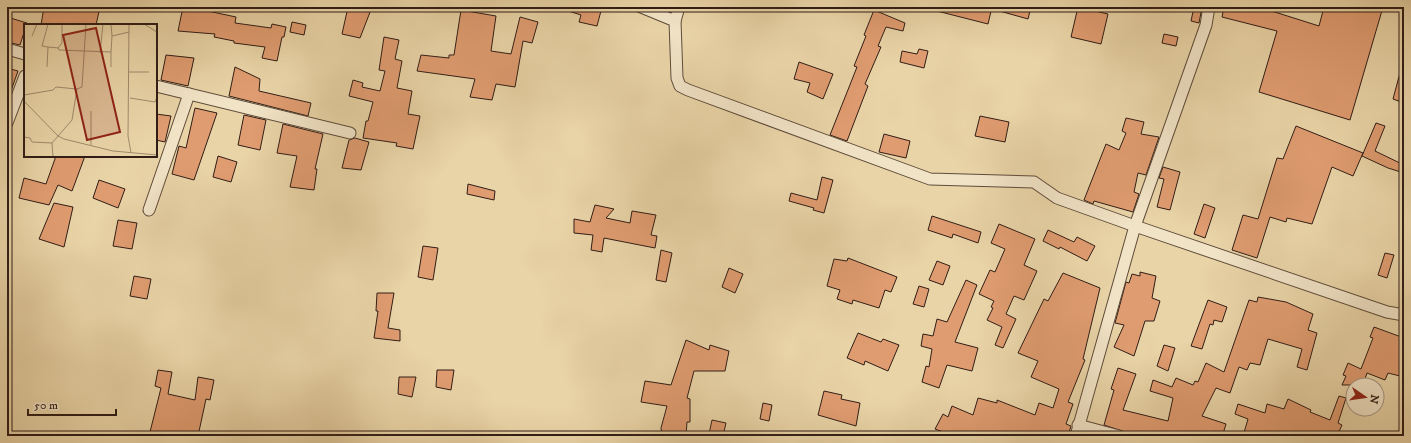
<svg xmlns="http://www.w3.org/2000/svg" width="1411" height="443" viewBox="0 0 1411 443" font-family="'IM FELL DW Pica',serif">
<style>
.building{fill:#df9c70;stroke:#301d16}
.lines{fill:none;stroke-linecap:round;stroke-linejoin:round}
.minor-casing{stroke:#5e4b3a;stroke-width:13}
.minor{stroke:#f1e3c6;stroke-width:11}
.inset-road{fill:none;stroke:#9f8b6d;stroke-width:1}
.view{fill:#8f2418;fill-opacity:0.15;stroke:#8f2418;stroke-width:2}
.inset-edge{fill:none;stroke:#301d16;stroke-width:2}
</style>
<rect width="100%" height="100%" fill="#e9d4a7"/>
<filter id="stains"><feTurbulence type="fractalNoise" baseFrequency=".005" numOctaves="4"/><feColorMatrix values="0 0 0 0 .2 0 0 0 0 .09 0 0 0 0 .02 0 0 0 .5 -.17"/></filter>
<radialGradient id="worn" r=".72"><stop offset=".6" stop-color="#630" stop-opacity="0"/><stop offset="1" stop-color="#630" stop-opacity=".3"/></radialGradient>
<g class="building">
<path d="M44 7H100L96 25H41Z"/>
<path d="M183 7H209L208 11 236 17 235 23 271 28 272 24 286 27 284 37H282L277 61 262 58 265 47 234 43V41L214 37 215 34 178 31Z"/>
<path d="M348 7H372L360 38 342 34Z"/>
<path d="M562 7H602L597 26 579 22 581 15 562 9Z"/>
<path d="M933 7H992L988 24 933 10Z"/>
<path d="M996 7H1031L1028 19 996 10Z"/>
<path d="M1078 7 1108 14 1101 44 1071 37Z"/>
<path d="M1194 7H1202L1199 23 1191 21Z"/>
<path d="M1224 7H1259L1319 26 1324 7H1383L1350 120 1259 92 1277 31 1222 17Z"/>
<path d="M461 10 496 16 491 51 511 54 520 17 538 22 532 43 523 41 515 87 496 84 492 100 470 97 475 79 417 71 421 55 449 58V55H454Z"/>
<path d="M874 10 905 23 903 31 886 27 878 46 881 47 865 84 868 86 847 141 830 135 857 67 854 66 866 36 864 35Z"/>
<path d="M7 17 27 23 20 45 7 42Z"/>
<path d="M292 22 306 25 304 35 290 32Z"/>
<path d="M1164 34 1178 37 1176 46 1162 43Z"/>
<path d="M384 37 399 40 395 59 402 61 397 88 412 91 408 114 420 116 413 149 396 146 397 143 363 138 366 121H368L373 102 349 96 353 80 363 83 362 87 380 91 385 71 379 70Z"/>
<path d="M919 49 928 51 924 68 900 62 902 51 917 54Z"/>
<path d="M166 55 194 58 188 86 161 80Z"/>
<path d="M799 62 833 74 823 99 807 92 810 83 794 79Z"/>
<path d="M235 67 260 79 259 91 311 103 308 116 229 96Z"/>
<path d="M7 68 18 71 7 102Z"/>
<path d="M1401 69 1404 70V103L1393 99Z"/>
<path d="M195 108 217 113 194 180 172 174 179 146 186 148Z"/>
<path d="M156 114 171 116 165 142 156 140Z"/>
<path d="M244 115 266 120 260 150 238 145Z"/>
<path d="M980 116 1009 122 1005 142 975 136Z"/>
<path d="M1126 118 1144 122 1141 134 1159 137 1146 175 1138 173 1134 192 1139 194 1133 212 1094 201 1093 204 1084 200 1106 144 1119 150 1126 133 1122 131Z"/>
<path d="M1376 123 1385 126 1375 151 1404 165V173L1388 168 1362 156Z"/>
<path d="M283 124 323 134 315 169H317L314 190 290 187 297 156 277 153Z"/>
<path d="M1296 126 1363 153 1353 176 1332 167 1312 224 1287 218 1286 222 1270 217 1257 258 1232 250 1243 215 1258 219 1277 158 1283 159Z"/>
<path d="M884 134 910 141 906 158 879 152Z"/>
<path d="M355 138 369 142 361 170 342 168 349 140Z"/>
<path d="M56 156H85L72 191 58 185 49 205 19 198 24 178 46 184Z"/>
<path d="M218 156 237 162 231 182 213 177Z"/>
<path d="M1163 167 1180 172 1170 210 1157 207 1164 179 1159 178Z"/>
<path d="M822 177 833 180 824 213 813 210 814 208 789 201 791 193 817 200Z"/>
<path d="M99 180 125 189 118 208 93 198Z"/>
<path d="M468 184 495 191 494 200 467 194Z"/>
<path d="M54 203 73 207 64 247 39 239Z"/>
<path d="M1204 204 1215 208 1205 238 1194 234Z"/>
<path d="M595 205 614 209 606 218 630 223 632 211 656 215 651 235 657 236 655 248 604 238 602 252 591 250 593 235 574 233V219L590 222Z"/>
<path d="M932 216 981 232 978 243 953 234 952 238 928 230Z"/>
<path d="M118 220 137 223 132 249 113 246Z"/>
<path d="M999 224 1035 239 1024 265 1037 271 1024 300 1014 296 1006 314 1016 319 1003 348 995 345 1002 327 987 320 993 308 991 307 994 301 979 294 990 270 995 272 1005 249 991 243Z"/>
<path d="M1048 230 1074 242 1077 237 1095 246 1087 261 1060 247 1059 249 1043 241Z"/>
<path d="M423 246 438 248 433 280 418 277Z"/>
<path d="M661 250 672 253 666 282 656 280Z"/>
<path d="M1385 253 1394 255 1387 278 1378 275Z"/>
<path d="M848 258 897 277 891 292 885 290 879 308 853 300 852 304 837 299 840 290 827 286 834 259 847 261Z"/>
<path d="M937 261 950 266 943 285 929 280Z"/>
<path d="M729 268 743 274 735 293 722 287Z"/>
<path d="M1140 272 1156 276 1152 298 1160 301 1154 321H1145L1134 356 1114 347 1124 325 1115 323 1126 282 1129 283 1132 274 1140 276Z"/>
<path d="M1063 273 1100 288 1083 359 1085 360 1068 402 1073 404 1066 424 1071 426 1068 436H954L935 429 943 414 948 417 952 406 973 415 978 398 997 403V400L1035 415 1039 403 1053 408 1059 389 1031 377 1038 361 1018 353 1044 299 1048 301Z"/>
<path d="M134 276 151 279 147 299 130 296Z"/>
<path d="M966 280 977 285 955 342 978 348 972 371 947 365 939 388 922 382 926 366 929 367 932 349 921 346 923 334 933 336 937 319 947 322Z"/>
<path d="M919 286 929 289 924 307 913 304Z"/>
<path d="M377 293H394L388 328 400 330V341L374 338 378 311H376Z"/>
<path d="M1258 297 1286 302 1313 314 1308 330 1317 333 1307 370 1297 367 1302 349 1268 339 1260 365 1250 363 1247 370 1239 367 1230 393 1216 388 1202 416 1226 424 1223 434 1214 431 1213 436H1137L1104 425 1114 390 1111 389 1118 368 1136 374 1123 410 1168 421 1173 398 1150 391 1153 380 1172 387 1176 378 1193 385 1195 381 1198 382 1206 363 1224 372 1249 300 1257 302Z"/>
<path d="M1208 300 1227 307 1222 322 1214 320 1213 325 1210 324 1202 349 1191 346Z"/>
<path d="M1374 327 1404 338V377L1388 373 1385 380 1367 373 1363 385H1342L1346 376 1343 375 1348 363 1361 369 1373 338 1370 337Z"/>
<path d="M858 333 881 342 883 339 899 345 888 371 865 361 864 365 847 358Z"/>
<path d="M686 340 709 350 710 345 729 351 725 371H694L687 398 690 399V422H687L686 436H662L661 428 667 406 641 402 645 381 671 385Z"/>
<path d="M1164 345 1175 348 1168 371 1157 366Z"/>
<path d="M158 370 172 372 168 394 195 400 198 377 214 380 210 400 206 399 198 436H149L161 388 155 386Z"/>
<path d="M437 370H454L451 390 436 387Z"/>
<path d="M399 377H416L412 397 398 394Z"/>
<path d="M824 391 842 395 841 399 860 403 856 426 818 415Z"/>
<path d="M1339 396 1346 398 1338 423 1342 425 1337 436H1243L1248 419 1235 414 1238 404 1265 413 1267 404 1284 409 1288 399 1311 410 1310 412 1330 420Z"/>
<path d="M763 403 772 405 769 421 760 419Z"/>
<path d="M712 420 726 423 723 436 709 434Z"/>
</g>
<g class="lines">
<defs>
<g id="minor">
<path d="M641 7 675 21 677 78 680 86 688 90 930 179 1034 182 1057 198 1135 226 1387 312 1404 315"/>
<path d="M675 21 679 7"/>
<path d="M7 49 25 54"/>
<path d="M156 86 350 133"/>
<path d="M7 123 25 76"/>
<path d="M149 210 189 94"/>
<path d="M1078 425 1119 436"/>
<path d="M1076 436 1135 226 1206 25 1209 7"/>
</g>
</defs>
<use href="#minor" class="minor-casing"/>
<use href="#minor" class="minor"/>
</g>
<g transform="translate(24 24)">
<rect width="133" height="133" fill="#e9d4a7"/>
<path class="inset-road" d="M87 0 88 12M105 0 104 112 107 129M120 0 133 8M8 12 13 0M24 23 34 24 35 26 87 28 88 12 105 8M34 24 38 19V0M76 29 79 0M23 43 24 23 18 22 24 0M87 43V28M105 48H125M0 71 29 66 32 63 53 65M106 74 131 78 133 73M0 77 34 112 40 115 89 127 133 131M0 113 6 114 8 118 28 119 48 96 53 65 58 63 62 0M28 119 29 133M67 121V87"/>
<path class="view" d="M72 4 96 108 63 116 39 11Z"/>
<rect width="133" height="133" class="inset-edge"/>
</g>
<rect width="1411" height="443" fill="none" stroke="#e9d4a7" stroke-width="24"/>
<rect x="8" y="8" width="1395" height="427" fill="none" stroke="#301d16" stroke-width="2"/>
<rect x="12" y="12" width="1387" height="419" fill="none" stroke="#301d16"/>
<g transform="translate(1365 397) rotate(103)"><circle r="19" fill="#f1e3c6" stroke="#a49480"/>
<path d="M0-3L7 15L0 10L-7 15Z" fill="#8f2418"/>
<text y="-6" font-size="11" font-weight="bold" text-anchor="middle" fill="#301d16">N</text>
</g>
<path d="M28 409v6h88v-6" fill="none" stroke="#301d16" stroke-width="2"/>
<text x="34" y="409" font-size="12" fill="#301d16" stroke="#f1e3c6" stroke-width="3" paint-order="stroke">50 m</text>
<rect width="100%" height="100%" filter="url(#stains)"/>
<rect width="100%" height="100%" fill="url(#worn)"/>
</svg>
